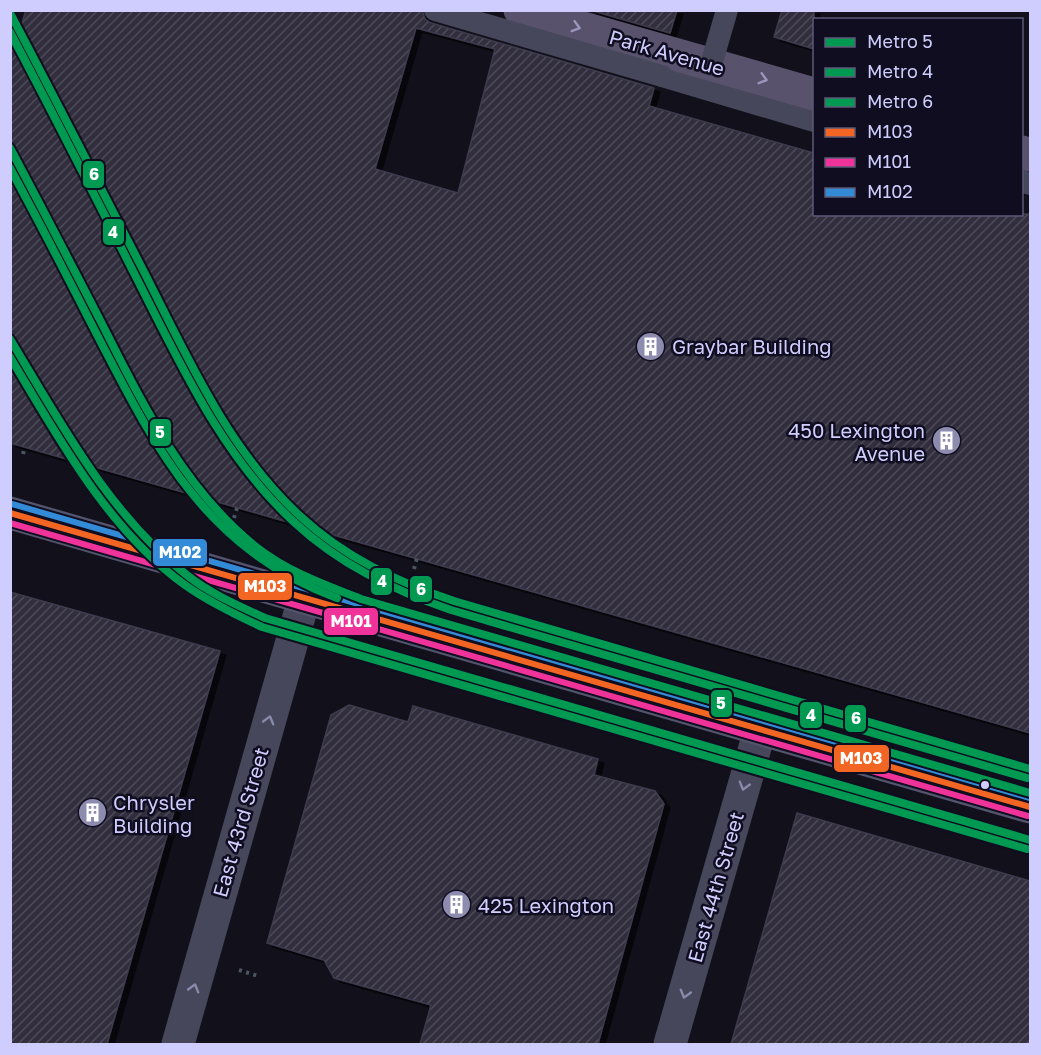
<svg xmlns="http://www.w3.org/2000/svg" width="1041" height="1055" viewBox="0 0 1041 1055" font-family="'Golos Text',sans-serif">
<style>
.building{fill:url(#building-hatch);stroke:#3e3b4e;stroke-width:1.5;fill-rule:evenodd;filter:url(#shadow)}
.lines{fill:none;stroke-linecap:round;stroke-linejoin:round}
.path{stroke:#485762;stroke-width:4;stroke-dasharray:3 4.5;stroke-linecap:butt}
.lane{stroke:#47475b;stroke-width:22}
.street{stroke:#47475b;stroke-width:33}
.secondary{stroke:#53546e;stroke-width:33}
.primary{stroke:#59526d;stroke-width:33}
.lane-bridge{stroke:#47475b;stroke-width:22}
.bus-1-casing{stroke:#0f0d1f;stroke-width:10}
.bus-2-casing{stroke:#0f0d1f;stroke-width:10}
.bus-3-casing{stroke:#0f0d1f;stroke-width:10}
.bus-1{stroke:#f26522;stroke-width:6}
.bus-2{stroke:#ef339a;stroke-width:6}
.bus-3{stroke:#338bd7;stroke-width:6}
.metro-1-casing{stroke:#0f0d1f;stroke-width:12}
.metro-2-casing{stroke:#0f0d1f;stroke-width:12}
.metro-3-casing{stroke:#0f0d1f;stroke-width:12}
.metro-1{stroke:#009952;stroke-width:8}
.metro-2{stroke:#009952;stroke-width:8}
.metro-3{stroke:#009952;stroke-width:8}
.oneway{stroke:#9a96bc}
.oneway2{stroke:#8b8aac}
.bus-dot{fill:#cfcdfd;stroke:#0f0d1f;stroke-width:2}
.labels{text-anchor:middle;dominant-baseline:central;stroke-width:5;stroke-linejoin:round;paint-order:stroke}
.street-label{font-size:20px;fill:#cfcdfd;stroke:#0f0d1f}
.poi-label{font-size:20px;fill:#cfcdfd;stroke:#0f0d1f;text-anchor:start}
.line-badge{stroke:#0f0d1f;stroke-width:2}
.badge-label{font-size:16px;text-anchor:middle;font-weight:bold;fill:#fff}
</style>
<defs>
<pattern id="building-hatch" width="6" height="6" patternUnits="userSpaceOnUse" patternTransform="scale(1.5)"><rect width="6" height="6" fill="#302f3d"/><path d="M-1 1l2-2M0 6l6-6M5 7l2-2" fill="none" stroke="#4d4c5a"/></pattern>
<filter id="shadow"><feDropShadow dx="6" dy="4" stdDeviation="0" flood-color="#0009"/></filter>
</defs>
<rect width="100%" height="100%" fill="#12111b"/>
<g class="building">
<path d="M26 10H422L425 19 431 23 654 88 649 106 814 153V214H1030V733L10 443V20L22 23ZM416 28 495 49 458 193 375 169Z"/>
<path d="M590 10H677L670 33Z"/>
<path d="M782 10H814V49L774 37Z"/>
<path d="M10 592 220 651 107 1044H10Z"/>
<path d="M349 705 408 722 413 706 598 759 594 775 655 791 664 804 598 1044H420L431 1005 334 978 324 960 267 943 331 715Z"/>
<path d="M797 813 1030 881V1044H731Z"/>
</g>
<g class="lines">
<g class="path">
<path d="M23 454 25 447"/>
<path d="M234 518 237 508"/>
<path d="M316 541 319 530"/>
<path d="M414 569 417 558"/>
<path d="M239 970 258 976"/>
</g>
<g class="lane">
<path d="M662 76 814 121"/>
<path d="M1022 181 1030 184"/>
</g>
<g class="street">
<path d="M178 1044 304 599"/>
<path d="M670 1044 760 730"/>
</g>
<path class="secondary" d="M10 513 1030 807"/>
<g class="primary">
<path d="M520 10 814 94"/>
<path d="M1022 152 1030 155"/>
</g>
<g class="lane-bridge">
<path d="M435 10 662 76"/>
<path d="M711 65 727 10"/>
</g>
<defs>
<path id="bus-1" d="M10 513 1030 807"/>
<path id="bus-2" d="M10 523 1028 816"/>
<path id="bus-3" d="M12 504 1030 798"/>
</defs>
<use href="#bus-1" class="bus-1-casing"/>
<use href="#bus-2" class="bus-2-casing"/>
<use href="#bus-3" class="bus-3-casing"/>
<use href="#bus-1" class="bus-1"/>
<use href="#bus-2" class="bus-2"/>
<use href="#bus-3" class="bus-3"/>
<defs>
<path id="metro-1" d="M10 148C41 206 71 264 101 322 142 403 183 488 255 546 286 571 325 585 361 599L1030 793"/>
<g id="metro-2">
<path d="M10 32C53 113 94 194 135 275 179 361 221 455 294 522 339 564 393 590 451 610L1027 778"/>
<path d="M10 168C38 220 65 272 92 325 154 445 203 548 337 598"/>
<path d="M10 357C58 437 108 530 185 585 209 602 236 615 262 627L1027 849"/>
</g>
<g id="metro-3">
<path d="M10 13C55 98 98 183 142 268 186 354 227 449 300 516 344 557 397 582 454 601L1030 769"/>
<path d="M10 339C60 422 110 516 188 576 211 594 239 606 265 618L1030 840"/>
</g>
</defs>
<use href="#metro-1" class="metro-1-casing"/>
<use href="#metro-2" class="metro-2-casing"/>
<use href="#metro-3" class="metro-3-casing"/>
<use href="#metro-1" class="metro-1"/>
<use href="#metro-2" class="metro-2"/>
<use href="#metro-3" class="metro-3"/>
</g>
<defs><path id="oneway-chevron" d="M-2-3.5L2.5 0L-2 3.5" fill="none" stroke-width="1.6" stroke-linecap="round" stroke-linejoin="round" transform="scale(1.5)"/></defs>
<g class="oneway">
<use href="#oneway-chevron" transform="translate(576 27) rotate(16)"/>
<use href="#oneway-chevron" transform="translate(763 79) rotate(16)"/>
</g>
<g class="oneway2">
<use href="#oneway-chevron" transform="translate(269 720) rotate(-74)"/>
<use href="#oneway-chevron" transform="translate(744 786) rotate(106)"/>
<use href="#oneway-chevron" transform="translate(194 988) rotate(-74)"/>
<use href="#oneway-chevron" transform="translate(685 994) rotate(106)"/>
</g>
<defs>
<symbol id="building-disc" viewBox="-11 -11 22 22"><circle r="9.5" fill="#8d8bae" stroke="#0f0d1f"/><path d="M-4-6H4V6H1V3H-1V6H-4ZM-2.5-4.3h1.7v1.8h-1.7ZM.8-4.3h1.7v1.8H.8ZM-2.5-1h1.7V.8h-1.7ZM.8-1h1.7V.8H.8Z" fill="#fff"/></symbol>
</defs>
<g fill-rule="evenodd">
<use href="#building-disc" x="634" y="330" width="33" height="33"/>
<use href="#building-disc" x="930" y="424" width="33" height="33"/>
<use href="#building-disc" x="76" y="796" width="33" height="33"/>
<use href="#building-disc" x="440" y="888" width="33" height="33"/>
</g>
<circle class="bus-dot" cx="985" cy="785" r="5"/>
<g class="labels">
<g class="street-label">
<text transform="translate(667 52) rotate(16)">Park Avenue</text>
<text transform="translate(240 822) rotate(-74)">East 43rd Street</text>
<text transform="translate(715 887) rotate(-74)">East 44th Street</text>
</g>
<g class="poi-label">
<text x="672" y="346">Graybar Building</text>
<text x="925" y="430" text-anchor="end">450 Lexington<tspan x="925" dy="23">Avenue</tspan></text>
<text x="113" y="802">Chrysler<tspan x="113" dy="23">Building</tspan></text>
<text x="478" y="905">425 Lexington</text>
</g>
</g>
<g class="line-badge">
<rect x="82" y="160" width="23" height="29" rx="6" fill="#009952"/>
<rect x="102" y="218" width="23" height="28" rx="6" fill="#009952"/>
<rect x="149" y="418" width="23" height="29" rx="6" fill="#009952"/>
<rect x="152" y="538" width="56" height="29" rx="6" fill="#338bd7"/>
<rect x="370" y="567" width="23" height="29" rx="6" fill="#009952"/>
<rect x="237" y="572" width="56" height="29" rx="6" fill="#f26522"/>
<rect x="409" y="575" width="24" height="28" rx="6" fill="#009952"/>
<rect x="323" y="607" width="56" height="29" rx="6" fill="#ef339a"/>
<rect x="710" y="689" width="23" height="29" rx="6" fill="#009952"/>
<rect x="799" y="701" width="24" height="28" rx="6" fill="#009952"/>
<rect x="844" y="704" width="23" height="29" rx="6" fill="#009952"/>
<rect x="833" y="744" width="57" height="29" rx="6" fill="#f26522"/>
</g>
<g class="badge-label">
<text x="94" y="180">6</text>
<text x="113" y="238">4</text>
<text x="160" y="438">5</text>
<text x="180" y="558">M102</text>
<text x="382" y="587">4</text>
<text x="265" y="592">M103</text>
<text x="421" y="595">6</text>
<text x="351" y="627">M101</text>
<text x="721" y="709">5</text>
<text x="811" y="721">4</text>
<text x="856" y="724">6</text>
<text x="861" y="764">M103</text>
</g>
<rect width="1041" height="1055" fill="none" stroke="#cfcdfd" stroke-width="24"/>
<rect x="813" y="18" width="210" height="198" fill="#0f0d1f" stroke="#5c5a78" stroke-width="1.5"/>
<rect x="825" y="38" width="30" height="9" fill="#009952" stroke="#5c5a78" stroke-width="1.5"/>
<text x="867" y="48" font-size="18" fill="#cfcdfd">Metro 5</text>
<rect x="825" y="68" width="30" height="9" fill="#009952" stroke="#5c5a78" stroke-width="1.5"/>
<text x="867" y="78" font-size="18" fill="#cfcdfd">Metro 4</text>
<rect x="825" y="98" width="30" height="9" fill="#009952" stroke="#5c5a78" stroke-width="1.5"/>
<text x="867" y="108" font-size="18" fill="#cfcdfd">Metro 6</text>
<rect x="825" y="128" width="30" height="9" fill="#f26522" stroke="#5c5a78" stroke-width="1.5"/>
<text x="867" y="138" font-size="18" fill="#cfcdfd">M103</text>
<rect x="825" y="158" width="30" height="9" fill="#ef339a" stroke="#5c5a78" stroke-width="1.5"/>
<text x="867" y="168" font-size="18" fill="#cfcdfd">M101</text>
<rect x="825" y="188" width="30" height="9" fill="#338bd7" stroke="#5c5a78" stroke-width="1.5"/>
<text x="867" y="198" font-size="18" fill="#cfcdfd">M102</text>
</svg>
